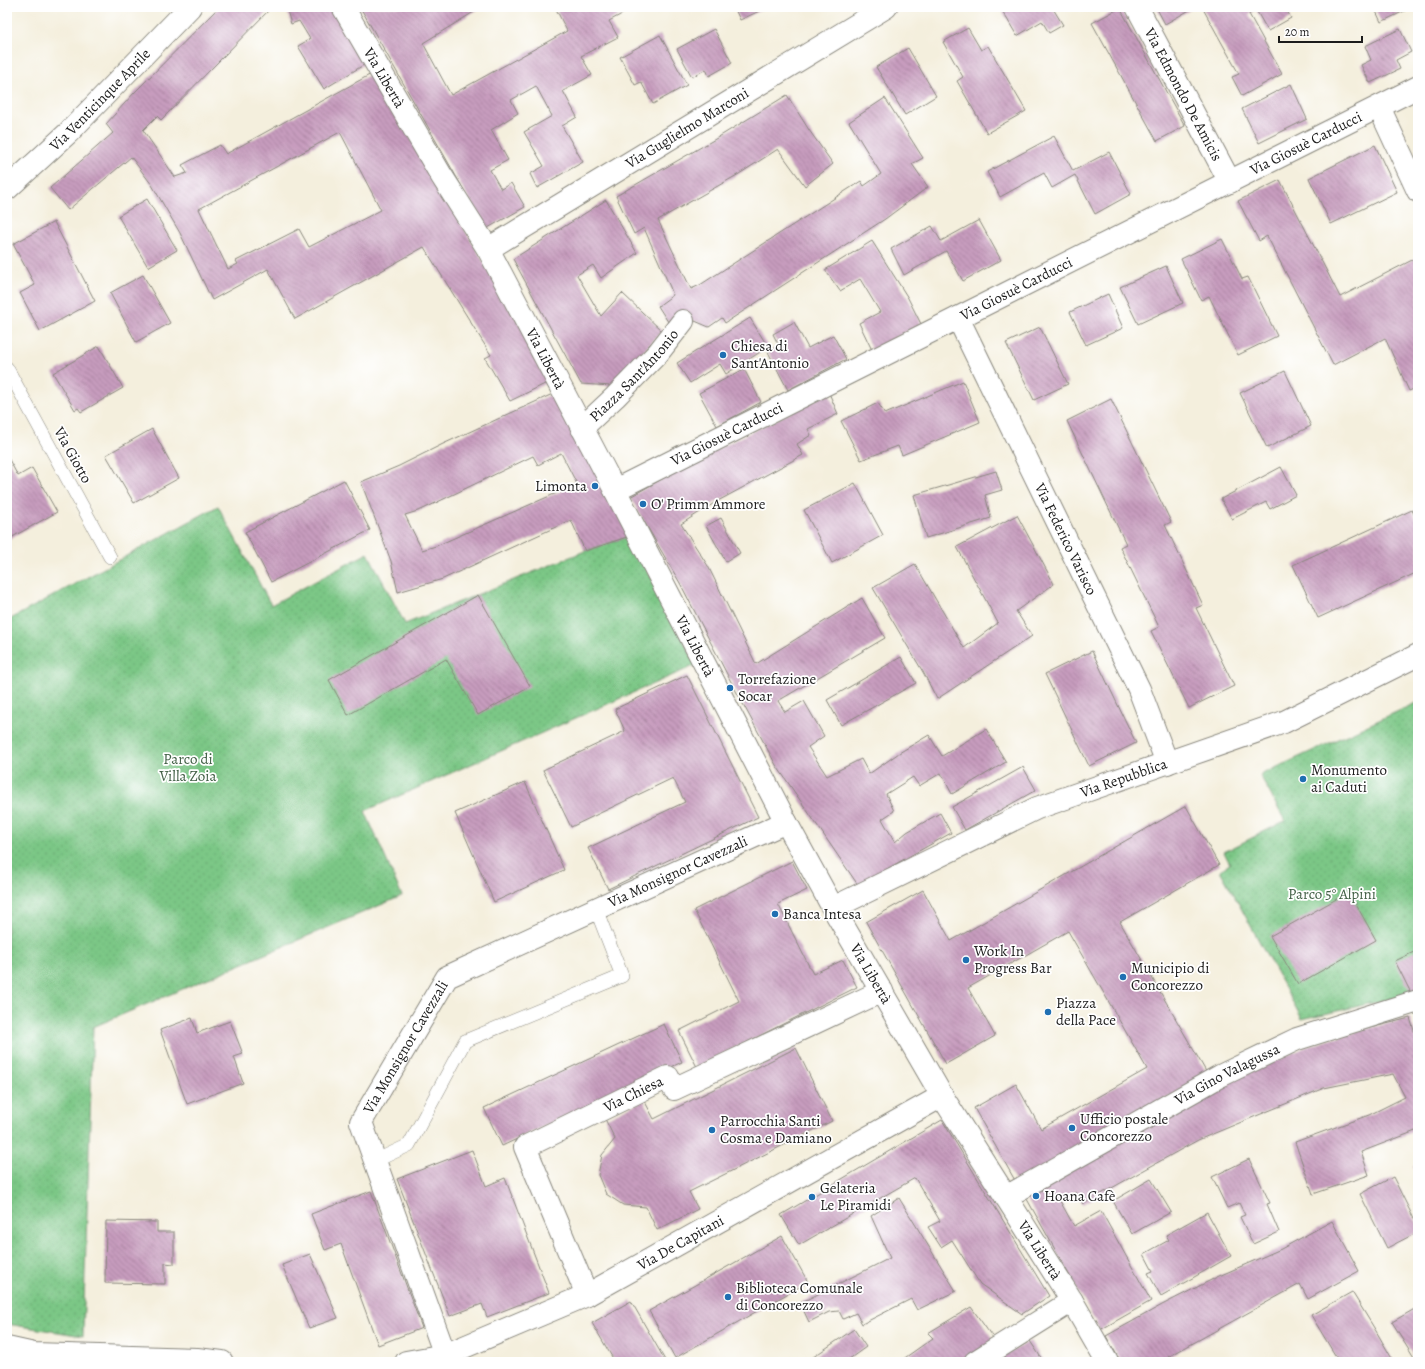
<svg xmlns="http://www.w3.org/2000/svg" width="1425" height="1369" viewBox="0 0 1425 1369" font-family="Alegreya,serif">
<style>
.park{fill:url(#park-dots);stroke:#4c7251}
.building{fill:url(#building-back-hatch);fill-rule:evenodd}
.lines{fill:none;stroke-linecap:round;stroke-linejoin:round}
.lane-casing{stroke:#88867c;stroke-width:14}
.street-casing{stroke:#88867c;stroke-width:24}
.lane{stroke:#fff;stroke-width:13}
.street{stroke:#fff;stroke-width:22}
.poi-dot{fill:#1f6fb2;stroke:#fff;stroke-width:1.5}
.labels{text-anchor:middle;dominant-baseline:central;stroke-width:3.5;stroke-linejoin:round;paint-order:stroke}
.street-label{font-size:15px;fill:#1c1c1c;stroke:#fff}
.poi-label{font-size:15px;fill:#1c1c1c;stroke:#fff;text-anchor:start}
.park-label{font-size:15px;fill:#426046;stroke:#fff}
</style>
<defs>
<pattern id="park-dots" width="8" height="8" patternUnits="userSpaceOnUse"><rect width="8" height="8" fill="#7cc786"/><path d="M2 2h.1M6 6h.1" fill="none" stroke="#6baa73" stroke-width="1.8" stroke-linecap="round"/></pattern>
<pattern id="building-back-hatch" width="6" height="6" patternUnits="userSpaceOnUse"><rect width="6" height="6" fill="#c79cbe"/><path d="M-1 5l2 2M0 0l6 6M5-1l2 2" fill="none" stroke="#a17e9a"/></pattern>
</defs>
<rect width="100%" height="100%" fill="#fff"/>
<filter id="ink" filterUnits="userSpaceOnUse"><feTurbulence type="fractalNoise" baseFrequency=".025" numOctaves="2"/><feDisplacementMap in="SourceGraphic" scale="8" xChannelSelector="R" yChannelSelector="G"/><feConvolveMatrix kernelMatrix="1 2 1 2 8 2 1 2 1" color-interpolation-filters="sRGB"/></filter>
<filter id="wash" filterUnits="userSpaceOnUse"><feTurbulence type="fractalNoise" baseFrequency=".012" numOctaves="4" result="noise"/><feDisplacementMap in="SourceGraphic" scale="16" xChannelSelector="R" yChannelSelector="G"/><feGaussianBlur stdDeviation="0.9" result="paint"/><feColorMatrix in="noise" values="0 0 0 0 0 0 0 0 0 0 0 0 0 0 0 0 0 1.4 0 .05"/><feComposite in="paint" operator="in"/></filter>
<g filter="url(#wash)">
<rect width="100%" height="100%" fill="#f4efdd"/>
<g class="park">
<path d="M218 506 271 605 368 553 405 624 585 551 630 536 696 665 365 811 402 896 93 1027 83 1336 7 1324V621Z"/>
<path d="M1418 702V989L1403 996 1302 1019 1220 870 1230 864 1224 852 1285 821 1260 775Z"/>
</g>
<g id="blocks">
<g class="building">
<path d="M219 7H272L161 120 157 116 143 130 175 177 187 173 182 165 220 145 226 154 373 73 526 334 551 381 510 401 485 358 491 355 424 247 295 319 268 269 212 300 180 233 152 185 131 157 68 210 50 188 113 133 106 124 134 93ZM340 132 381 210 309 247 299 229 236 261 238 264 228 269 199 209Z"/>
<path d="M286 7H334L367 63 324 89 298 46 310 39 299 21 291 24Z"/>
<path d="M360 7H482L423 43 451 95 567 31 555 7H635L609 21 618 37 581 56 592 75 563 91 577 117 562 126 583 162 537 188 530 174 544 166 524 132 552 116 536 86 511 100 518 113 491 130 508 160 490 170 501 189 511 183 525 207 486 229Z"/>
<path d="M734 7H768L740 20Z"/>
<path d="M1000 7H1052L1063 25 1049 33 1042 21 1017 36Z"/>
<path d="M1156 7H1195L1165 24Z"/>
<path d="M1202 7H1285L1291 18 1268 31 1256 10 1249 14 1282 74 1242 96 1232 77 1239 74Z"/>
<path d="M1374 7H1413L1381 22Z"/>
<path d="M1120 8 1185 126 1157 141 1092 23Z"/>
<path d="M968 28 981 50 988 46 1026 111 987 133 957 81 963 77 943 42Z"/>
<path d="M714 29 732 63 709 76 706 69 692 77 677 49Z"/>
<path d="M1400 29 1411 52 1396 60 1400 69 1370 83 1361 65 1371 60 1365 46Z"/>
<path d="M660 35 687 85 653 104 641 82 635 85 620 57Z"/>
<path d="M908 48 936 96 905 115 876 67Z"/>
<path d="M1291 84 1307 119 1259 143 1242 109Z"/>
<path d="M787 95 809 130 833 164 805 186 778 149 739 174 658 220 691 289 700 285 861 181 864 186 881 174 849 122 885 98 923 158 912 164 928 187 885 219 725 323 722 318 709 327 681 315 670 325 658 306 673 295 670 287 644 228 634 234 616 196 717 138Z"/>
<path d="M1054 136 1073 171 1109 152 1131 194 1095 214 1075 175 1052 188 1044 173 1000 197 987 172Z"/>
<path d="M1375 145 1397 192 1331 224 1309 178Z"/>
<path d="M1280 180 1340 297 1418 257V322L1415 323 1418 331V387L1409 391 1385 338 1333 365 1267 236 1259 241 1238 201Z"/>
<path d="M147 199 177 250 148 267 118 216Z"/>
<path d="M606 200 637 253 601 278 593 265 577 275 601 316 622 293 662 331 612 386 581 384 513 259Z"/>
<path d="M979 220 1001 260 963 281 946 251 904 275 891 249 932 226 941 241Z"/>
<path d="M54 222 95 301 40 331 20 293 35 285 13 244Z"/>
<path d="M1222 239 1242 279 1248 277 1277 336 1238 355 1209 296 1201 300 1181 259Z"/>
<path d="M872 241 908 298 921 324 872 350 859 323 880 312 860 279 840 291 825 270Z"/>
<path d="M1166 266 1183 303 1138 324 1120 287Z"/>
<path d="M143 275 170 323 136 342 110 293Z"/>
<path d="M1108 294 1123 328 1086 345 1070 312Z"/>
<path d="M750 318 768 347 726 374 720 364 690 383 677 363Z"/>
<path d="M794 322 808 348 833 335 846 359 788 390 768 352 779 346 773 334Z"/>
<path d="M1040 327 1068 384 1034 400 1006 343Z"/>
<path d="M99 346 123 388 81 412 78 408 75 410 53 373Z"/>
<path d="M744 369 761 402 717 426 699 393Z"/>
<path d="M1285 371 1311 426 1267 448 1240 393Z"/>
<path d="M963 381 980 422 902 455 898 446 861 460 841 421 878 403 885 414Z"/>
<path d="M557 392 630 536 585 551 571 520 443 579 398 592 391 561 361 482 399 466 443 444ZM561 453 577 484 436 546 422 550 405 515 421 510 533 456 538 465Z"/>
<path d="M829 393 838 414 808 429 811 435 797 444 803 455 716 502 681 524 708 566 756 664 862 598 885 638 778 701 785 712 804 701 824 736 808 747 827 776 861 759 869 774 899 753 929 735 942 756 986 729 1006 762 952 794 941 773 919 786 913 777 886 794 894 811 882 819 895 842 907 832 940 813 951 833 858 885 776 765 729 678 680 583 630 497 694 461Z"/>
<path d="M1111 399 1171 522 1165 525 1203 605 1196 608 1234 686 1189 708 1151 631 1159 627 1120 547 1126 544 1067 421Z"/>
<path d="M152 429 179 478 134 503 106 455Z"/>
<path d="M7 456 18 476 32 468 57 512 7 540Z"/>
<path d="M1281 467 1296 495 1270 509 1266 502 1232 519 1221 499Z"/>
<path d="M996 471 1002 490 985 495 991 518 926 538 914 495Z"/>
<path d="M344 480 370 530 271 582 245 532Z"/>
<path d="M855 483 883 535 832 563 804 510Z"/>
<path d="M1412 510 1418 522V572L1318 618 1293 565Z"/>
<path d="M1017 515 1054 584 1016 611 1032 636 937 699 923 672 873 588 915 564 964 648 998 623 957 547Z"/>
<path d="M721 518 740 553 726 562 706 526Z"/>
<path d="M478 595 530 686 478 715 446 659 348 715 329 680Z"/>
<path d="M1092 651 1136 743 1089 766 1045 674Z"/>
<path d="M901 657 916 683 841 725 827 700Z"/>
<path d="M687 675 758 817 608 889 588 848 685 802 673 778 571 827 543 770 625 731 615 709Z"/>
<path d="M1023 767 1036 790 965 830 952 807Z"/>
<path d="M525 782 564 870 494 902 455 813Z"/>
<path d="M1186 806 1219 865 1120 922 1208 1075 1017 1184 974 1108 1016 1084 1041 1129 1147 1069 1102 990 1068 931 968 988 995 1036 946 1064 866 922 923 890 951 941Z"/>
<path d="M792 861 807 890 778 904 813 974 843 960 857 987 697 1067 679 1031 739 1001 694 910Z"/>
<path d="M1349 892 1376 940 1298 984 1270 936Z"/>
<path d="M1418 950V989L1411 993 1395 961Z"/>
<path d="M192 1018 197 1033 230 1021 243 1054 234 1057 243 1083 187 1104 160 1030Z"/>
<path d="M1410 1018 1418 1043V1130L1361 1152 1369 1175 1313 1194 1295 1142 1369 1115 1405 1097 1393 1074 1324 1088 1198 1140 1083 1204 1076 1192 1060 1201 1074 1226 1101 1211 1151 1301 1100 1330 1023 1192 1179 1105 1306 1047 1370 1028Z"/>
<path d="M664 1024 682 1062 502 1146 484 1108Z"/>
<path d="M796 1048 832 1121 689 1192 698 1209 657 1230 646 1207 623 1205 606 1194 598 1175 602 1155 615 1139 605 1119 644 1100 654 1119Z"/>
<path d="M942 1120 1049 1296 1022 1314 980 1284 952 1240 941 1247 928 1227 940 1221 915 1178 799 1245 781 1215Z"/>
<path d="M472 1150 486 1186 505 1178 549 1293 487 1317 482 1304 450 1316 397 1179Z"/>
<path d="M1249 1159 1270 1203 1267 1204 1279 1232 1253 1244 1240 1217 1245 1215 1239 1203 1227 1208 1212 1177Z"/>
<path d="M1418 1164V1173L1413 1167Z"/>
<path d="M1393 1177 1418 1227V1232L1387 1248 1360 1194Z"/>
<path d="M1151 1179 1171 1212 1132 1234 1113 1201Z"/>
<path d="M371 1191 422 1328 378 1345 341 1244 325 1250 311 1214Z"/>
<path d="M899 1198 956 1291 917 1310 911 1299 862 1324 856 1313 843 1319 839 1311 829 1312 809 1322 800 1303 890 1258 871 1216Z"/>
<path d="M1207 1212 1231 1256 1161 1296 1148 1273 1153 1271 1144 1254 1169 1240 1166 1235Z"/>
<path d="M106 1221 157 1222V1232H174V1264L165 1263V1284L105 1283Z"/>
<path d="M1332 1221 1359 1271 1308 1299 1300 1284 1168 1357 1171 1362H1121L1106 1336 1162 1305 1219 1276 1281 1249Z"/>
<path d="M782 1236 808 1282 675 1358 649 1311Z"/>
<path d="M310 1254 338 1318 309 1328 282 1265Z"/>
<path d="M1352 1292 1376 1331 1394 1362H1339L1335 1355 1311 1315Z"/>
<path d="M631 1301 666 1362H643L642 1360 639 1362H615L592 1323Z"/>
<path d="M971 1307 996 1342 964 1362H899L933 1338 928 1333Z"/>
<path d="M1418 1307V1362H1417L1392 1322Z"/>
<path d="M854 1329 866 1347 845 1362H806Z"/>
<path d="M1030 1341 1044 1362H994Z"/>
</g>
</g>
</g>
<g filter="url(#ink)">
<use href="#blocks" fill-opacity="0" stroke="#88867c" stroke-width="1"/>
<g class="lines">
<defs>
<g id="lane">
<path d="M7 368 110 557"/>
<path d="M375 1161 409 1145 465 1041 622 976 596 909"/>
</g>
<g id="street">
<path id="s1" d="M343 7 441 175 488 249 615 490 786 822 833 908 942 1096 1072 1301 1107 1362"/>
<path id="s2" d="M1137 7 1230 182"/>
<path d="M1379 107 1418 191"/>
<path id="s3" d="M7 189 68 133 190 7"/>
<path id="s4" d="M488 249 886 7"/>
<path id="s5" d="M958 318 1139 689 1167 763"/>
<path id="s6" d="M582 428 615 397 658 353 683 321"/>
<path id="s7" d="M615 490 1418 87"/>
<path id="s8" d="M833 908 1037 808 1284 722 1418 655"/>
<path id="s9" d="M1006 1197 1220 1076 1297 1039 1418 1001"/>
<path id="s10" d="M587 1295 525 1147 668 1077 674 1089 882 991"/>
<path d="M7 1348 34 1354 197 1359 222 1362"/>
<path id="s11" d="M445 1355 361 1122 447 977 786 822"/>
<path id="s12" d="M406 1362 445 1355 587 1295 942 1096"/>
<path d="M975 1362 1072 1301"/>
</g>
</defs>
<use href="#lane" class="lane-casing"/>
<use href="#street" class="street-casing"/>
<use href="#lane" class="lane"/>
<use href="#street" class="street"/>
</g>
</g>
<g class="poi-dot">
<circle cx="723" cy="355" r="4"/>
<circle cx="595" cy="486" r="4"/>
<circle cx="643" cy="504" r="4"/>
<circle cx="730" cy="688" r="4"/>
<circle cx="1303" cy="779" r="4"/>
<circle cx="775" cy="914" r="4"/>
<circle cx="966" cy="960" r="4"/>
<circle cx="1123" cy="977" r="4"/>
<circle cx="1048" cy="1012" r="4"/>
<circle cx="1072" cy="1128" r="4"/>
<circle cx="712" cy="1130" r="4"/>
<circle cx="1036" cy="1196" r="4"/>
<circle cx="812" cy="1197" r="4"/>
<circle cx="728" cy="1297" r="4"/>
</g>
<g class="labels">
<g class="street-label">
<text stroke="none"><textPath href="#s1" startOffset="82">Via Libertà</textPath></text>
<text stroke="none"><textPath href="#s2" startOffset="99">Via Edmondo De Amicis</textPath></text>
<text stroke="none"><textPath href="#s3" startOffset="129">Via Venticinque Aprile</textPath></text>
<text stroke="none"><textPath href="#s4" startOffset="233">Via Guglielmo Marconi</textPath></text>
<text stroke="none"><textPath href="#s7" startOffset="773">Via Giosuè Carducci</textPath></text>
<text stroke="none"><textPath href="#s7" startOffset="449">Via Giosuè Carducci</textPath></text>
<text stroke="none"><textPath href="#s1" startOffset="406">Via Libertà</textPath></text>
<text stroke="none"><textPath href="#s6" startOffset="74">Piazza Sant'Antonio</textPath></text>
<text stroke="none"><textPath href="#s7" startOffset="125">Via Giosuè Carducci</textPath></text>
<text transform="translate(73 455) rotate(61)">Via Giotto</text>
<text stroke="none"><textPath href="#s5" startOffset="246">Via Federico Varisco</textPath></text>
<text stroke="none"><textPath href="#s1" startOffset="730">Via Libertà</textPath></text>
<text stroke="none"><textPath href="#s8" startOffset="319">Via Repubblica</textPath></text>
<text stroke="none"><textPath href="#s11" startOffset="670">Via Monsignor Cavezzali</textPath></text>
<text stroke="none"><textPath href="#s1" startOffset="1102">Via Libertà</textPath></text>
<text stroke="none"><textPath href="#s11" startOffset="335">Via Monsignor Cavezzali</textPath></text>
<text stroke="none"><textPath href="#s9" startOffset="253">Via Gino Valagussa</textPath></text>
<text stroke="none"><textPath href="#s10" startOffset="281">Via Chiesa</textPath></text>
<text stroke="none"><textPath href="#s12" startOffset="301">Via De Capitani</textPath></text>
<text stroke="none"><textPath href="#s1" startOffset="1426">Via Libertà</textPath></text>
</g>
<g class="poi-label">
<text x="731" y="346">Chiesa di<tspan x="731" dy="17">Sant'Antonio</tspan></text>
<text x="587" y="486" text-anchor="end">Limonta</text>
<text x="651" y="504">O' Primm Ammore</text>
<text x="738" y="679">Torrefazione<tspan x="738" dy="17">Socar</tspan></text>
<text x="1311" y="770">Monumento<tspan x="1311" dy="17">ai Caduti</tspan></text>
<text x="783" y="914">Banca Intesa</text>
<text x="974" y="951">Work In<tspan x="974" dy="17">Progress Bar</tspan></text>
<text x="1131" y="968">Municipio di<tspan x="1131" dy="17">Concorezzo</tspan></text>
<text x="1056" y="1003">Piazza<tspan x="1056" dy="17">della Pace</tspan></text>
<text x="1080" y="1119">Ufficio postale<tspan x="1080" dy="17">Concorezzo</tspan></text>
<text x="720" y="1121">Parrocchia Santi<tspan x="720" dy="17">Cosma e Damiano</tspan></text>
<text x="820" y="1188">Gelateria<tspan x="820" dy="17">Le Piramidi</tspan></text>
<text x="1044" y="1196">Hoana Cafè</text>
<text x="736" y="1288">Biblioteca Comunale<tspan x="736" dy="17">di Concorezzo</tspan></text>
</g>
<g class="park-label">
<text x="188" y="759">Parco di<tspan x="188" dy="17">Villa Zoia</tspan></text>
<text x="1332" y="894">Parco 5° Alpini</text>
</g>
</g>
<rect width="1425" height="1369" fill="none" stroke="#fff" stroke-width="24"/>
<path d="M1279 36v6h83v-6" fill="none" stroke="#1c1c1c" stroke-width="2"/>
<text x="1285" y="36" font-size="12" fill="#1c1c1c" stroke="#ffffff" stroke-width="3" paint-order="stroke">20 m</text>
</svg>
